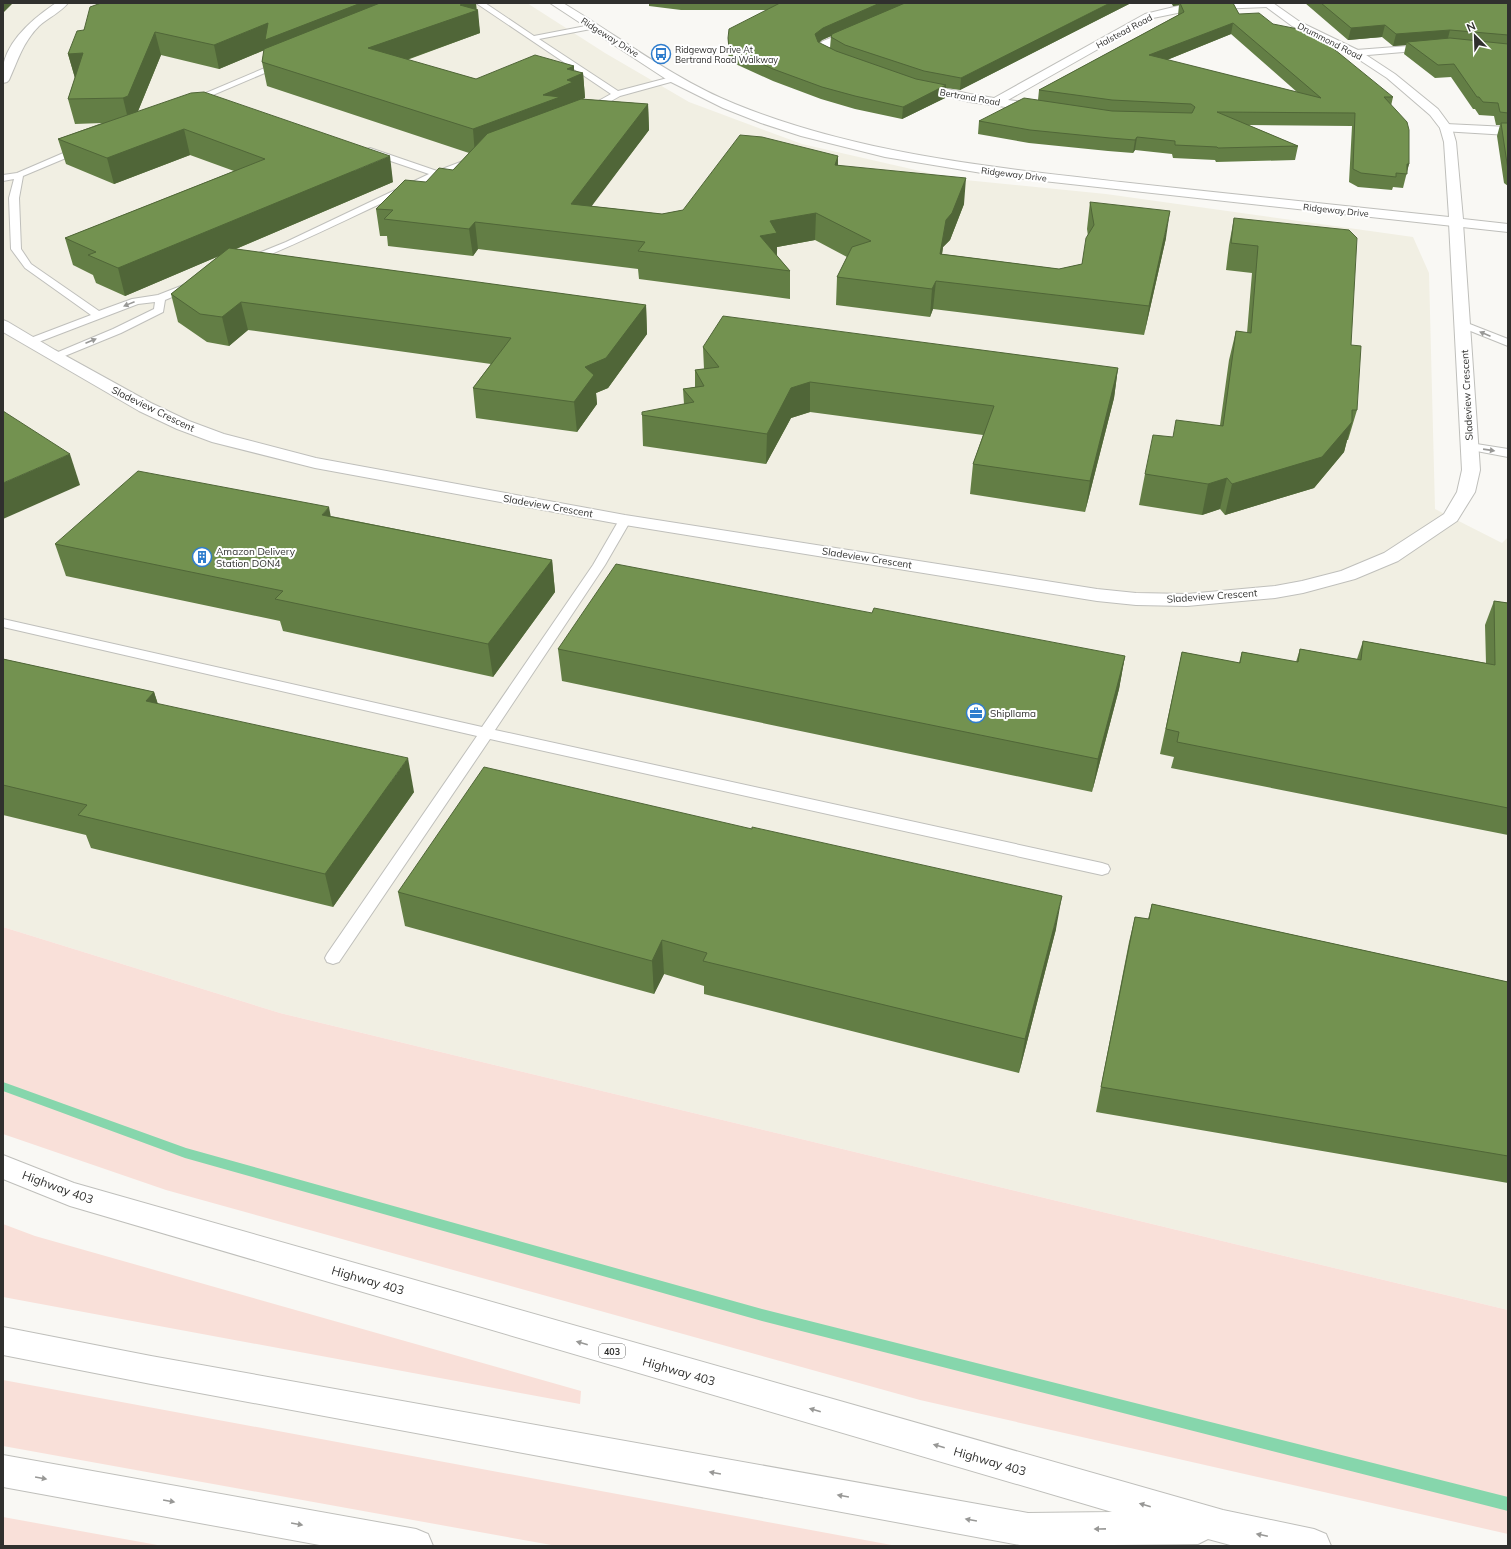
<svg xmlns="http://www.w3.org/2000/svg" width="1511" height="1549" viewBox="0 0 1511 1549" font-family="Mulish,sans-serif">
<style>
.built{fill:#f1efe3}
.green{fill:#f9e0d9}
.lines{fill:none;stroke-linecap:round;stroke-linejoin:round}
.stream{fill:#86d6ac;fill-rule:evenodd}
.lane-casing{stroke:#bfbfbb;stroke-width:2}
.street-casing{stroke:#bfbfbb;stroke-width:2}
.secondary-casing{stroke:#bfbfbb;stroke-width:2}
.highway-casing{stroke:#bfbfbb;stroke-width:2}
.lane{fill:#fff;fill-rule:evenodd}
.street{fill:#fff;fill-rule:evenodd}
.secondary{fill:#fff;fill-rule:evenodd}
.highway{fill:#fff;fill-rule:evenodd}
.wall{fill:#637e45;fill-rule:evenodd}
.shaded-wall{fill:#506638}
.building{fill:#739250;stroke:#506638;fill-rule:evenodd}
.oneway{fill:#989896}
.labels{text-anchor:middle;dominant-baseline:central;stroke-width:4;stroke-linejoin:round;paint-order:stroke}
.far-street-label{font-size:9px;fill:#30302e;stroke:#fff}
.far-poi-label{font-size:9px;fill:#30302e;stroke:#fff;text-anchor:start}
.shield{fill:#fff;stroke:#6e6e6d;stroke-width:1}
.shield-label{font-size:9px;font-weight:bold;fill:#30302e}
.street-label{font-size:10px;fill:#30302e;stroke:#fff}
.poi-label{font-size:10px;fill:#30302e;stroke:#fff;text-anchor:start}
.near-street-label{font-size:12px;fill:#30302e;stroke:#fff}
</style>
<rect width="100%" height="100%" fill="#f9f8f4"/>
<path class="built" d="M3 3H527L605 53 689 102 802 144 955 179 1106 194 1413 237 1429 273 1435 509 1502 543 1508 537V1310L280 1013 3 927Z"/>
<g class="green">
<path d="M3 927 280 1013 1508 1310V1534L920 1400 166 1190 3 1134Z"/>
<path d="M3 1224 35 1236 581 1391 580 1404 3 1297Z"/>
<path d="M3 1380 897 1546H557L3 1446Z"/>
<path d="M3 1517 163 1546H3Z"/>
</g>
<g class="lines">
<path class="stream" d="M3 1082 186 1148 762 1309 1508 1497V1511L762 1321 185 1158 3 1091Z"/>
<defs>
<g id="lane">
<path d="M476 3H485L534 36 596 24V28L539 39 618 91 675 76 679 78 678 80 620 96 590 113H584L583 111 584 109 611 94Z"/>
<path d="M279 62H285L286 64 194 103H191L187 101Z"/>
<path d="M82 145 85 146 86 148 85 150 23 176 19 198 21 249 31 264 99 311 132 299 158 295 186 284 190 283 195 286 194 288 165 300 163 312 121 333 55 360 50 357 51 355 113 329 154 309 155 302 138 304 36 343 32 344 27 341 28 339 91 315 25 268 11 249 9 198 14 179 3 181V175L17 173Z"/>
<path d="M370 148 437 171 471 158H477L478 160 477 162C400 191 327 232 250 263H244L242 261 244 259 286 242 429 174 367 153 366 151 367 149Z"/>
<path d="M1462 321 1508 339V346L1458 326 1457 324 1458 322Z"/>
<path d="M1470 443 1508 449V457L1466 449 1464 447 1466 445Z"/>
<path d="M625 516 629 517 631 520 605 565 495 730 1102 863 1108 865 1110 869 1108 873 1102 875 490 739 339 962 333 964 327 962 325 958 327 954 477 736 3 627V619L482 727 593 565 619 520 621 517Z"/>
</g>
<g id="street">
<path d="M56 3H68C61 12 48 18 39 26 23 42 18 60 9 80L7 82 3 83C3 78 2 73 3 68 6 41 35 17 56 3Z"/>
<path d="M1199 3 1272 4 1267 7 1192 10 1153 18 1008 100 1045 105 1047 108 1045 111 1041 112 970 102 911 88 909 86 911 84 915 82 970 94 994 98 1145 14 1178 6Z"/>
<path d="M859 27 863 28 864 30 863 32 828 48V49L847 60 849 62 847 64H839L818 53 816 47 823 41Z"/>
<path d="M1435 44 1439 45 1441 47 1439 49 1356 56 1350 53 1356 50Z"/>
<path d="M1446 124 1508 127V135L1442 131 1440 128 1442 125Z"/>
<path d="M1456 219 1461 220 1463 223 1480 470 1475 492 1457 521 1398 561 1355 579 1303 593 1275 598 1187 606 1136 605 1097 601 625 525 315 468 212 442 177 429 139 411 3 332V320L8 322 55 350 151 403 189 421 224 434 316 458 625 515 1097 589 1136 593 1187 594 1275 586 1302 581 1341 571 1384 553 1444 514 1457 492 1462 470 1449 223 1451 220Z"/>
</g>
<path id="secondary" d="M550 3H563C620 37 673 79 735 104 858 154 990 167 1121 182 1230 194 1339 205 1449 217L1444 142 1440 128 1430 115 1387 78 1352 55 1292 26 1261 3H1273L1300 22 1360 51 1395 74 1438 109 1452 128 1456 142 1463 219 1508 224V232L1006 177 885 157 801 136 761 123 723 108 669 81Z"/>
<g id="highway">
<path d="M3 1155 74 1183 1223 1510 1314 1529 1326 1534 1331 1546H1234L1208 1539 1198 1544 1025 1546 151 1384 3 1355V1327L151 1356 1028 1513 1112 1512 70 1206 3 1179Z"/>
<path d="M3 1455 416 1529 428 1534 433 1546H325L3 1487Z"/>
</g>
</defs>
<use href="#lane" class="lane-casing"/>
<use href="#street" class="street-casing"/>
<use href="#secondary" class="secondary-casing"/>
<use href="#highway" class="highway-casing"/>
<use href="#lane" class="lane"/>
<use href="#street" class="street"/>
<use href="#secondary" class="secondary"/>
<use href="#highway" class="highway"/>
</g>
<g class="wall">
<path d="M101 3H476L480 33 407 60 476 79 574 66V71L583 73 585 98 582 99 648 104 649 130 591 206 662 214 683 210 838 156V165L964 204 950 240 943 247 942 254 1059 269 1082 264 1088 236 1087 229 1090 202 1166 238 1144 335 933 309 930 317 836 305 837 277 847 257 815 240 777 247V256L790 271V299L639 279 638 269 478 249 473 256 388 246 387 236H380L376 209 426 182 453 170 469 153 267 86 262 62 264 50 219 69 161 55 138 111 393 182 236 249 646 305 647 334 608 388 596 393 597 404 577 432 476 418 473 388 491 364 248 330 229 346 207 342 178 322 171 294 219 256 125 296 96 283 93 275 73 265 65 238 234 171 190 155 114 184 66 164 58 139 102 123 75 124 68 99 75 78 68 54Z"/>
<path d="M645 3H1131L960 90 946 88 945 98 902 119 855 109 821 99 773 81 729 61 728 50V38L767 10H681L649 6V4ZM831 36 830 48 819 43 822 40Z"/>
<path d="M1171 3H1233L1239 14 1273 24 1393 97 1391 106 1409 164 1403 188 1393 187 1392 190 1358 187 1349 182 1352 126 1248 125 1298 146 1295 160 1216 162 1215 160 1173 158 1172 154 1135 150 1133 153 1108 151 1029 143 978 134 979 121 1038 100 1039 90 1178 15 1179 5 1173 6ZM1231 34 1297 92 1167 60Z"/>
<path d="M1305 3H1508V186L1504 183 1497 136 1500 125H1496L1494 116 1479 115 1475 109H1473L1451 77 1435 78 1404 54 1406 45 1393 46 1382 37 1348 40Z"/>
<path d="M1234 218 1351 345 1357 410 1348 440H1347L1344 452 1314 488 1225 515 1220 509 1202 515 1139 505 1145 474 1173 437 1220 425 1229 360 1236 331 1247 333 1252 273 1226 270 1229 245Z"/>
<path d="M703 347 1118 368 1114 398 1085 512 970 494 973 464 983 435 810 412 791 418 766 464 643 446 642 415 684 404 683 389 695 387V370L704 369Z"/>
<path d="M331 516 552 560 555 592 493 677 283 631 280 621 66 576 55 544Z"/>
<path d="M1494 601 1508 603V835L1171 768 1174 757 1160 754 1182 652 1239 663 1242 652 1296 662 1300 649 1357 659 1363 641 1486 663 1485 625Z"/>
<path d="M558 649 1125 656 1119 689 1092 792 562 681Z"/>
<path d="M3 659 154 692 158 704 414 792 333 907 91 848 86 835 3 815Z"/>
<path d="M398 892 1056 929 1019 1073 704 994V986L664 974 654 994 405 926Z"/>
<path d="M1152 904 1508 982V1183L1096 1112 1129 942 1135 917 1148 919Z"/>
</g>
<g class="shaded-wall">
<path d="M3 3H13L3 13Z"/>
<path d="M361 3H421L267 49 219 69 214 45 268 23Z"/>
<path d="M463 3H476V11L478 10 480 33 372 72 368 48 460 5Z"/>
<path d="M880 3H906L822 40 815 46V34L823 28Z"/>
<path d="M1110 3H1131L960 90 961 78Z"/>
<path d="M1173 3H1179V5L1173 6Z"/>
<path d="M1233 23 1231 34 1147 68 1149 55Z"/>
<path d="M1385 25 1382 37 1348 40 1351 28Z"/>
<path d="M1450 30 1447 42H1407L1406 45 1393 46 1396 34Z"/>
<path d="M155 32 161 55 134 121 129 123 123 98Z"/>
<path d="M83 53 75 78 68 54Z"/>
<path d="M574 66V77L583 73 585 98 575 102 487 134H486L488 150 475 155 473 129 543 95 567 69Z"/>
<path d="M946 85 945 98 902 119 903 107Z"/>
<path d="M648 104 649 130 573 231 571 204Z"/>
<path d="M184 129 190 155 114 184 107 158Z"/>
<path d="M1137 137 1135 150 1133 153 1135 140Z"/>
<path d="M390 156 393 182 125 296 118 268Z"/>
<path d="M838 156 837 182 835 165Z"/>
<path d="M1407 164H1409L1406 174Z"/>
<path d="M966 178 964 204 950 240 943 247 938 282 940 254 946 220Z"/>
<path d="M1170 211 1166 238 1144 335 1149 306Z"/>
<path d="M816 213 815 240 777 247V260L760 236 770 221Z"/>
<path d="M475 222 478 249 473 256 469 229Z"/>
<path d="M936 281 933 309 930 317 932 289Z"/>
<path d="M241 302 248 330 229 346 222 317Z"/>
<path d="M646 305 647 334 608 388 596 393 597 404 577 432 574 402 585 367Z"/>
<path d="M1118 368 1114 398 1085 512 1090 481Z"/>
<path d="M810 382V412L791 418 766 464 767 434 791 388Z"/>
<path d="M1352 422 1344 452 1314 488 1225 515 1232 484Z"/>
<path d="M70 454 80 485 3 519V483Z"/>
<path d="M1227 478 1220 509 1202 515 1208 484Z"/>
<path d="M329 507 335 539 322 515Z"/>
<path d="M552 560 555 592 493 677 488 644Z"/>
<path d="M1125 656 1119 689 1092 792 1098 759Z"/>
<path d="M154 692 164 725 146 701Z"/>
<path d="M408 758 414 792 333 907 325 874Z"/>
<path d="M1062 896 1056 929 1019 1073 1025 1039Z"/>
<path d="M662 940 664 974 654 994 652 961Z"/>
</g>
<g class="building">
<path d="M101 3H361L265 40 268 23 214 45 155 32 128 96 123 98 68 99 83 53 68 54 77 31 84 30 90 7Z"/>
<path d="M380 3H467L460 5 478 10 368 48 476 79 535 55 574 66 567 69 583 73 567 80 573 82 543 95 560 97 473 129 262 62 264 49Z"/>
<path d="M780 3H880L823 28 815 34 818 42 836 51 916 79 946 85 903 107 855 96 822 87 773 69 729 49 728 38 729 29Z"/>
<path d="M905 3H1110L961 78 924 71 845 45 831 37 832 34Z"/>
<path d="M1180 3H1233L1239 14 1259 13 1273 24 1313 32 1393 97H1384L1407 122 1409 130V164H1407V174L1396 173V177L1361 173 1353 169 1355 113 1217 112 1298 146 1218 148 1217 147 1175 145V141L1137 137 1135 140 1110 138 1030 130 979 121 1024 98 1112 111 1192 113 1195 107 1191 104 1112 100 1039 90 1184 12ZM1233 23 1321 98 1149 55Z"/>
<path d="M1321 3H1508V35L1450 30 1396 34 1385 25 1351 28Z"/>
<path d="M1450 38 1508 44V113L1500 112 1498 103 1483 102 1479 97H1477L1454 64 1438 65 1407 42Z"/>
<path d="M204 92 390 156 118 268 88 255 96 252 65 238 265 159 184 129 107 158 58 139 191 93Z"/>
<path d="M581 99 648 104 571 204 662 214 683 210 740 135 762 137 838 156 835 165 966 178 952 213 946 220 940 254 1059 269 1082 264 1086 238 1094 225 1090 202 1170 211 1149 306 936 281 932 289 837 277 852 247 871 241 816 213 770 221 777 233 760 236 790 271 638 251 645 242 475 222 469 229 384 219 393 210 376 209 405 180 426 182 439 168 453 170 487 134H486Z"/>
<path d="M1501 123H1508V170Z"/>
<path d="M1234 218 1349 230 1357 238 1351 345 1361 346 1357 410H1352V422L1322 457 1232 484 1227 478 1208 484 1145 474 1153 435 1173 437 1176 420 1223 426 1236 331 1251 333 1258 246 1231 243Z"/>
<path d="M229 248 646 305 606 358 585 367 594 375 574 402 473 388 511 338 241 302 222 317 200 314 171 294Z"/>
<path d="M723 316 1118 368 1090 481 973 464 994 406 810 382 791 388 767 434 642 415V412L694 402 683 389 704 386 695 370 719 367 703 347Z"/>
<path d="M3 411 70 454 3 483Z"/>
<path d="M138 471 329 507 322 515 552 560 488 644 275 599 283 591 55 544Z"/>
<path d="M616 564 872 613 874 608 1125 656 1098 759 558 649Z"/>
<path d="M1494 601 1508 603V808L1177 742 1179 732 1166 729 1182 652 1240 663 1242 652 1298 662 1300 649 1361 660 1363 641 1495 665Z"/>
<path d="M3 659 154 692 146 701 408 758 325 874 78 815 87 805 3 785Z"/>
<path d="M484 767 752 829V827L1062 896 1025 1039 703 961 707 953 662 940 652 961 398 892Z"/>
<path d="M1152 904 1508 982V1156L1101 1087 1135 917 1149 919Z"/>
</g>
<defs><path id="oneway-solid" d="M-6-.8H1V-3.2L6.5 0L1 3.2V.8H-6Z"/></defs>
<g class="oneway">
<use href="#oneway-solid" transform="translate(129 304) rotate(158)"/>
<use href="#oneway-solid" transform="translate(1485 334) rotate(-157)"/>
<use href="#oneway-solid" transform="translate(91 341) rotate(-23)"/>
<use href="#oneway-solid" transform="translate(1489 450) rotate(8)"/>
<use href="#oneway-solid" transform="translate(582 1343) rotate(-164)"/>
<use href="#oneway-solid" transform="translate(815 1410) rotate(-164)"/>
<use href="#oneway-solid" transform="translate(939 1446) rotate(-164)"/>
<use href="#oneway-solid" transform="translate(715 1473) rotate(-170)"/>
<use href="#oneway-solid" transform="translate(41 1478) rotate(10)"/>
<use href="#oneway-solid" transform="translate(843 1496) rotate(-170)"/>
<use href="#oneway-solid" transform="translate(169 1501) rotate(10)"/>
<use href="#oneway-solid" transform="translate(1145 1505) rotate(-164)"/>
<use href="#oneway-solid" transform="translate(971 1520) rotate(-170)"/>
<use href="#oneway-solid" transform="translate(297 1524) rotate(10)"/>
<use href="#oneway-solid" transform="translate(1100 1529) rotate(179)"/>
<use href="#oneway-solid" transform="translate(1262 1535) rotate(-168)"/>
</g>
<defs>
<symbol id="bus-ring" viewBox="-11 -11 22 22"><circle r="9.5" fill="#fff" stroke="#2f7dcd" stroke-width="1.5"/><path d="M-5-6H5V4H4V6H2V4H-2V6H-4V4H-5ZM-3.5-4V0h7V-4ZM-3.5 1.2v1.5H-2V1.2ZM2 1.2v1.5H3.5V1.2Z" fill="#2f7dcd"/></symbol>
<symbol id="building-ring" viewBox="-11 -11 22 22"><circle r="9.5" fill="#fff" stroke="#2f7dcd" stroke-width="1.5"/><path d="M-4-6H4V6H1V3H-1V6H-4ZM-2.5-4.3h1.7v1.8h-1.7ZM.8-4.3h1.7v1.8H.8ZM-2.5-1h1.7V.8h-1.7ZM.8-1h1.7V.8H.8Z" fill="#2f7dcd"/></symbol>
<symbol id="office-ring" viewBox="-11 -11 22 22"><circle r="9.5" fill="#fff" stroke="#2f7dcd" stroke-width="1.5"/><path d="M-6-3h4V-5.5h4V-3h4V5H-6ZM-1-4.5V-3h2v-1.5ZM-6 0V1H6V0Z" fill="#2f7dcd"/></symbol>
</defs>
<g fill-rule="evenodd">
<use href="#bus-ring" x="650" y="43" width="22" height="22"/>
<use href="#building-ring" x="191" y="546" width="22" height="22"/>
<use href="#office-ring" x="965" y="702" width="22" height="22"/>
</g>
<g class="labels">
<g class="far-street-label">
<text transform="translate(1124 31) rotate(-28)">Halstead Road</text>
<text transform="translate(610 37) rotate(32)">Ridgeway Drive</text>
<text transform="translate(1330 41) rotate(27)">Drummond Road</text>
<text transform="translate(970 97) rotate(10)">Bertrand Road</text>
<text transform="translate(1014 174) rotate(7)">Ridgeway Drive</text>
<text transform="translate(1336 210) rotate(6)">Ridgeway Drive</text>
</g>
<g class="far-poi-label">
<text x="675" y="49">Ridgeway Drive At<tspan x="675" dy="10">Bertrand Road Walkway</tspan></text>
</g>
<rect class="shield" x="599" y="1344" width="26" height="14" rx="3"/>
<g class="shield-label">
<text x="612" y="1351">403</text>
</g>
<g class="street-label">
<text transform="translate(1467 395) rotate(-93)">Sladeview Crescent</text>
<text transform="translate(153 409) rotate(26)">Sladeview Crescent</text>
<text transform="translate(548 506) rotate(10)">Sladeview Crescent</text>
<text transform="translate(867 558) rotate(9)">Sladeview Crescent</text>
<text transform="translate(1212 596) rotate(-4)">Sladeview Crescent</text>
</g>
<g class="poi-label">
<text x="216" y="551">Amazon Delivery<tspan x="216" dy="12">Station DON4</tspan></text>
<text x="990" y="713">Shipllama</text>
</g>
<g class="near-street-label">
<text transform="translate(58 1187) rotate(20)">Highway 403</text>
<text transform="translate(368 1280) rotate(16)">Highway 403</text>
<text transform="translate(679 1371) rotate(16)">Highway 403</text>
<text transform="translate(990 1461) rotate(16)">Highway 403</text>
</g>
</g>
<rect width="1511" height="1549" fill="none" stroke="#30302e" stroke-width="8"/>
<g transform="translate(1475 36) rotate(337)" stroke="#ffffff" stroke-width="3" paint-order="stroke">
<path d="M0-3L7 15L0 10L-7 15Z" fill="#30302e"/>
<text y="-6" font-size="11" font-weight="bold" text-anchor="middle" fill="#30302e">N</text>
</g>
</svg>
